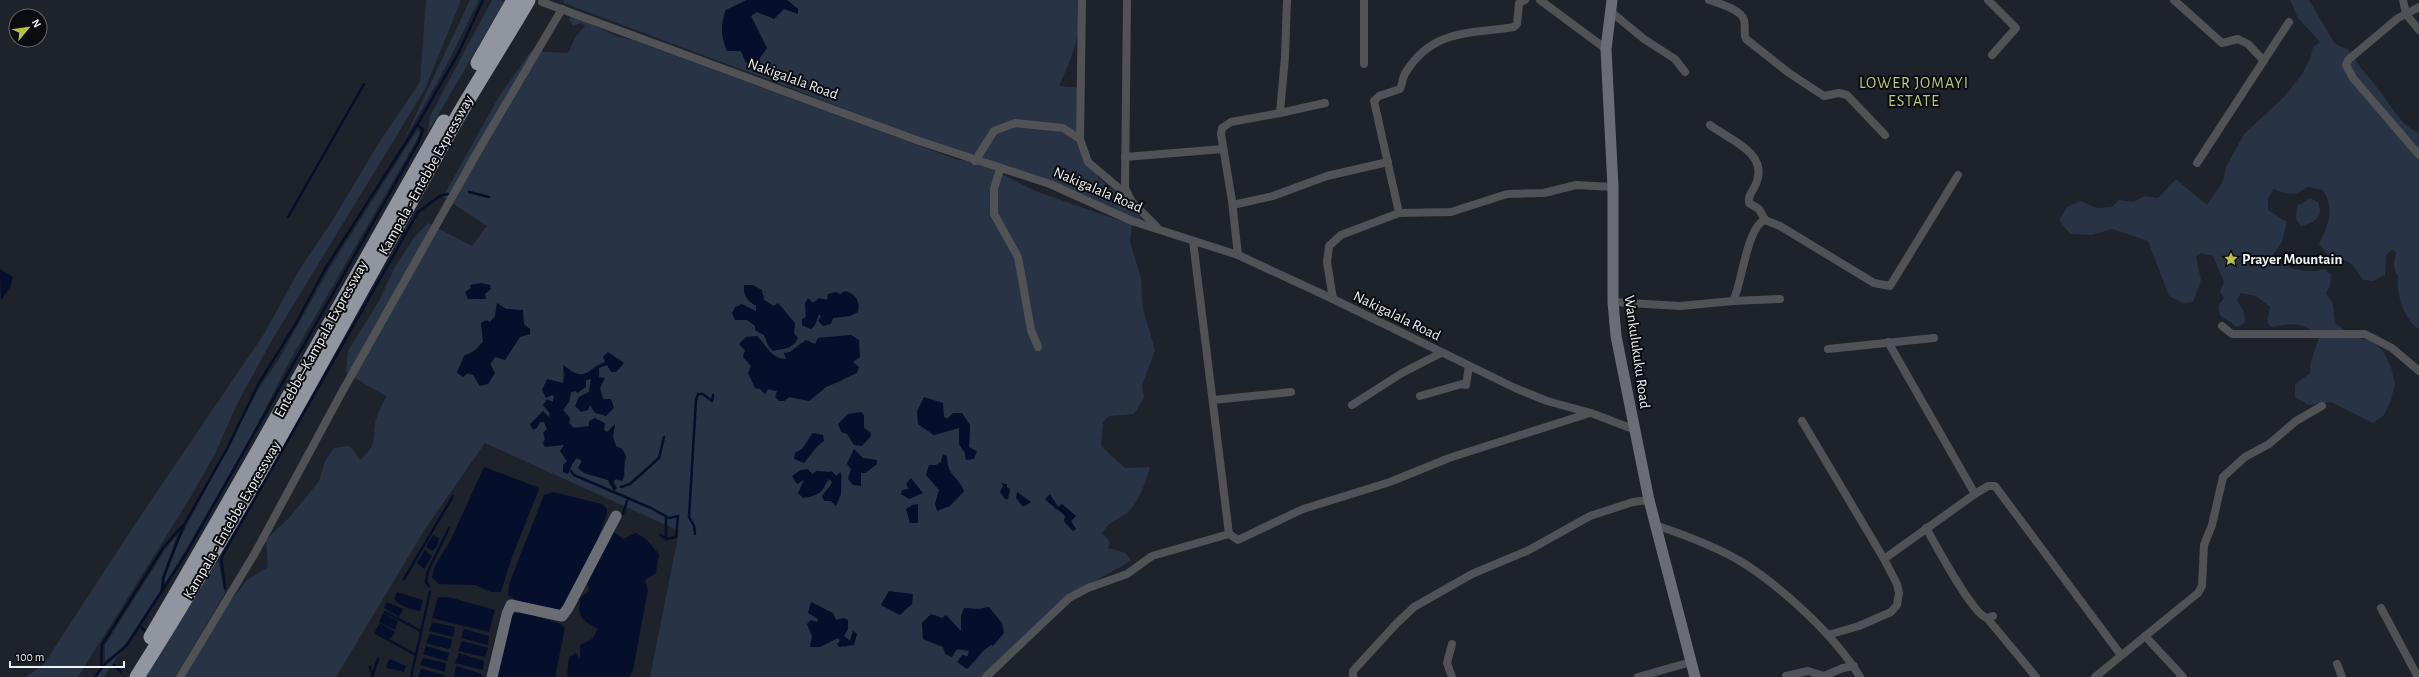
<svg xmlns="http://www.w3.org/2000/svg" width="2419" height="677" viewBox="0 0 2419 677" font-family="'Alegreya Sans',sans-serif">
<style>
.green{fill:#293346;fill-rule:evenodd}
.water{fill:#050f2b}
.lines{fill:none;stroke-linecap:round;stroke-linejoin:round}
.stream{stroke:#050f2b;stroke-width:2.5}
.street{stroke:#505256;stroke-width:8}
.secondary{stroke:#6a6d74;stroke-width:11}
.highway{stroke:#90959f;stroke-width:15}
.labels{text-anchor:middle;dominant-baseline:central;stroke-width:4;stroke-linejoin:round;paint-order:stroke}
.street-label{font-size:15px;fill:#f0f2f8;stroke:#0a0c0f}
.poi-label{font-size:15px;font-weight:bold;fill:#f0f2f8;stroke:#0a0c0f;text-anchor:start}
.neighbourhood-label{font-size:16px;letter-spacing:1px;fill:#bec679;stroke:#0a0c0f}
</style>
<rect width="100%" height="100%" fill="#1e222a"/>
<g class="green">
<path d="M426 0H461L425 89 272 340 237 404 215 454 187 503 78 677H26L44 664 137 521 264 334 299 270 334 218 380 141 420 82Z"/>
<path d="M470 0H479L442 74 402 144Z"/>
<path d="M492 0H501L504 2 427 134 430 116Z"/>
<path d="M563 0H747L726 10C720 26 721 36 727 51H741L746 63 767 48 751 16 757 12 774 18 784 9H798L787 0H1079C1082 33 1073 56 1059 86L1084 88 1083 142 1098 178 1128 201 1144 222 982 164 1035 191 1132 225 1130 242 1141 278 1143 309 1155 350 1142 385 1144 398 1134 414 1109 416 1103 422 1101 446 1125 468 1150 467C1145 483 1141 499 1128 512 1118 521 1112 518 1102 533L1110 542 1108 548 1126 553 1131 561 1062 599 984 677H650L679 531 485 443 425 529 336 677H184L229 603 247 580 268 567 266 540 290 517 319 481 325 461 334 448 350 446 360 460C376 446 373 442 375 423 377 414 383 404 386 396L346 373 348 351 379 301 395 267 415 236 428 223 472 246 487 226 443 197 498 98 531 51 568 53 576 36 585 26 581 23 573 26 569 19 572 15 616 36 633 40 958 160 974 161C839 104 701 55 564 3ZM840 294 854 313C845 319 828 319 819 314L815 325 810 329 802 325 806 317 805 303 827 300ZM765 295 764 300 774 306 778 304 795 323 790 348 773 350 769 347 764 335 758 333 756 326 747 320 751 309 756 312 757 306 748 301ZM497 303 506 309 517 311 524 324 520 336 505 360 495 357 480 386 473 375 457 372 464 356 474 351 483 342 481 323 490 322 495 317ZM851 335 860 356 853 362 842 381 826 387 809 401 789 397 784 401 777 391 755 388 754 382 750 378 751 366 743 357 745 350 739 344 746 337 757 336C767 346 771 359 786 359L784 353 790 352 801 343 816 344 819 338ZM615 358 621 360 599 368 600 388 603 399H611L589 405 579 397 589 392 591 379 586 380V387L577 393V391L571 392 569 402 563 410 570 418 569 423 574 428 589 426 607 432 615 424 613 437 616 447 622 449 626 456 623 467 625 476 623 481 616 479 610 486 608 480 584 473 578 468 582 461 576 458 572 464 571 471 564 445 543 444 547 430 544 422 530 424 543 412 549 417 554 396 550 380 563 383V365L573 373 583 376 597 365ZM929 399 935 402 944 417 970 425 969 448 966 460 965 453 959 444V428L934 435 918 424V419ZM848 414 864 415V428L870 432 854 445 843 421ZM812 433 823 435 819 445 804 463 795 453 802 449ZM854 450 863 458 877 460V464L866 473H861V485L847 463ZM943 455 947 456C947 476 958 477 964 491 955 502 950 509 935 504L939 490 926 475 929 465H936L941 462ZM817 471 830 472 836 476 840 472 842 475 841 494 836 505 831 501 832 480 801 485 805 480 803 479ZM1054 499 1058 507 1061 504 1076 516 1071 521 1073 531 1064 522 1065 516 1060 511 1054 509ZM889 591 900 615 881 605ZM989 607 991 645 980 652 976 661 968 656 969 651 943 647 923 639 922 623 931 614 942 618 961 633V616L964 608 979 609ZM814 617 836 621 845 631 844 636 850 641 853 631 857 634 846 648 838 638 810 647 817 622 818 619Z"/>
<path d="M2290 0H2309L2335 44 2349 50C2358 67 2368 75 2379 90 2391 105 2400 125 2419 133V329C2405 322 2395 291 2398 276 2392 268 2394 263 2396 253L2393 249 2386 255 2385 275 2373 281 2363 280C2353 264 2351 259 2331 259L2319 244C2328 226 2335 208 2323 190L2307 187C2295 197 2288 194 2274 189L2268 198V210L2287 222 2282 242 2273 255C2285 270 2308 274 2325 269L2331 275 2330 286 2326 293 2333 304 2335 323 2354 337 2370 340 2383 351 2391 367 2395 383 2391 400 2384 415 2373 423 2331 402 2308 405 2295 397V384L2310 373C2309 360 2316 350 2319 337 2301 320 2293 324 2271 327L2267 322 2270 307 2256 296 2241 293 2237 300 2244 312 2245 323 2237 327 2220 315 2218 306 2224 298 2220 292 2224 282 2213 256 2201 253 2196 257 2201 280 2193 302 2183 303 2169 296 2148 241 2112 229 2092 235 2070 234 2059 220 2067 207 2081 201 2097 208 2112 207 2119 200 2133 202 2145 196 2158 198 2176 179 2207 205 2223 181 2226 167 2244 134 2284 97 2302 74 2310 59 2313 47 2320 42 2298 18Z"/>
<path d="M418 129 420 134 288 364 248 443 165 585V578L179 540 258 390 279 359 329 269Z"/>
<path d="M2310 198 2318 202C2324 217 2316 222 2301 226L2296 219 2297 206Z"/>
<path d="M177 535 167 563 160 591 104 677H95L121 649 105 661V645L165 550Z"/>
<path d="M218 560 225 593 175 677H145Z"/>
</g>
<g class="water">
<path d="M747 0H787L798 9V14L784 9 774 19 757 12 751 16 767 48 759 59 746 63 741 51H727C721 36 720 26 726 10Z"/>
<path d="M0 269 13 277 10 287 1 300Z"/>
<path d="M481 283 490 285 491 289 485 294 486 299H468L465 292 471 288 470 285Z"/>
<path d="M744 285H753L762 290 764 300 774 306 778 303C784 309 789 317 795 323L794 333 798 338C792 350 784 348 773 351L769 347 764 335 755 330V326L747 320H735L732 313 735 307 742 304 756 311V306C747 300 743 296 744 285Z"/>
<path d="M845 291C855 293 861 302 858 312L850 316 833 318 831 324 823 326 818 321 821 316 819 314 815 325 811 329 802 325V319L806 317 805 303 808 298 813 303 819 298 827 300 828 294 836 292 840 294Z"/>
<path d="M497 303 506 309 523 310 524 324 530 329V334L520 337 505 360 495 357 490 363 495 373 488 384 480 386 473 375 468 373 463 377 457 373 464 356 474 351 483 342 481 323 486 320 490 322 495 316Z"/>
<path d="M851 335 859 340 860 357 853 362 859 367 857 373 826 387 809 401 789 397 784 401H779L775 397 777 391 768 389 765 394 760 389 755 388 748 373 751 366 743 357 745 350 739 344 746 337 757 336C767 346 771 359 786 359L784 353 790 352 806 340 815 344 818 338Z"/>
<path d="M608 352 624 363 616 372H611L607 365 599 368V377L605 378 600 388 603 399H611L614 408 606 416 595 413 590 405 588 410 581 412 575 406 579 397 589 392 591 379 586 380V387L577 393 576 391 571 392 569 402 563 410 570 418 569 423 574 428 589 426V421L595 418 605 423 604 430 607 432 615 424 613 437 616 446 622 449 626 456C623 467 626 474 622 481L616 479 613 481 617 488 614 491 608 480 584 473 578 468 582 461 577 458 572 464 568 474 563 472V465L567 461 560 451 564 445 545 447 543 444 545 439 543 433 547 429 544 422H540L537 428 533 430 530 424 543 411 549 417 550 414 543 405 547 399 553 402 554 397 552 395 546 398 542 390 547 379 563 383 565 375 563 365C586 383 584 371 605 362L603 357Z"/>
<path d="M924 397 943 403 944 417 947 419 953 413H962L970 425 969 447 977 451 974 459 966 460 965 453 959 444V428L934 435 918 424 917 411Z"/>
<path d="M861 412 864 415V428L870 432 871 436 862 446 854 445 847 434 841 432 838 424 848 414Z"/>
<path d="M813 433 823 435 824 441 816 447 804 463 794 459 795 453 802 449Z"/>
<path d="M854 449 863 458 877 460V464L865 473H861V486L853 485 848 479 851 469 847 464Z"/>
<path d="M943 454 947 456C947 476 958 476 964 491L950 506 937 511 935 504 939 490 926 475 929 465H936L941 462Z"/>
<path d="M484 467 537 487 539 489 512 557 501 592H491L475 585 439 584 432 577 435 566 451 539Z"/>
<path d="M808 469 812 474 817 471 830 472 832 471 836 476 841 472V494L836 506 831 501H824L822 496 832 483 831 480 828 479C823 493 817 496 803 498L798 493 804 480 797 484 792 476 801 470Z"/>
<path d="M911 478 923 493 909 499 901 494 902 490 909 489 906 484Z"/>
<path d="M1001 483 1007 484V487L1010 489 1008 499H1005L1000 492 1003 486Z"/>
<path d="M553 492 602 504 607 509V514L589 562 564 608 558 611 518 601 508 595 509 584 544 495Z"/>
<path d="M1017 492 1031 502 1023 507 1016 498Z"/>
<path d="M1050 494 1058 507 1062 504 1076 516 1071 521 1076 529 1073 531 1064 521 1065 516C1059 509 1051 506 1045 499Z"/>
<path d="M918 504V523H910L906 509 912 505Z"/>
<path d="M614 532 623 539 636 533 646 539 659 554 656 573 645 580 648 590 633 670 629 677H567L569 657 576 653 580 659V645L592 639 598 629C581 619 578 619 580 598L589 591 588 582 611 535Z"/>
<path d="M433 535 439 538 437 546 432 551 426 547Z"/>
<path d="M425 550 432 556 424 569 417 563Z"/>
<path d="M889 591 913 594 912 604 900 615 881 605Z"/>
<path d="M397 592 423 600 420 611C411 609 400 607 394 599Z"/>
<path d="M438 597 452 598 495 610 489 632 432 618Z"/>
<path d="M387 602 403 609 399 617 384 608Z"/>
<path d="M811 602 833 613 836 620 844 618 848 620V629L844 636 850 641 853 631 857 634 854 645 839 647 837 644 840 641 838 638 820 647H810L812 636 807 624 811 620 817 622 818 619 808 613Z"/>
<path d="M989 607 1002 623 1004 633 993 646 991 645C980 652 976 661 967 669L957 662 962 655 968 656 969 651 957 649 952 657 945 654 943 647 923 639 922 623 931 614 942 618 946 615 961 631V616L964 608 979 609Z"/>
<path d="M523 612 561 624 565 628 555 677H494L509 618 515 613Z"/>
<path d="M383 613 398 621 395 630 379 622Z"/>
<path d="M432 622 455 627 453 637 429 631Z"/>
<path d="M380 623 395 632 390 639 375 631Z"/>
<path d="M464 629 489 636 488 645 461 638Z"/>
<path d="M430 634 452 639 451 647 448 649 426 643Z"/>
<path d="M462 641 488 648 485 657 458 651Z"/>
<path d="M426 646 449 653 447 661 423 654Z"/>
<path d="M459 653 484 661 483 670 455 663Z"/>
<path d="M423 658 446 663 445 672 420 665Z"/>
<path d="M390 659 406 666 404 672 387 668 386 665Z"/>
<path d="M456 666 482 674V677H454Z"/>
<path d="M421 669 444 675V677H418Z"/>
</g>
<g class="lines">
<g class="stream">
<path d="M469 192 489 197"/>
<path d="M288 217 364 84"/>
<path d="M571 471 574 475 651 508 669 518 678 516 676 537 666 539"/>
<path d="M621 487 630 484 659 458 664 437"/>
<path d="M623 514 628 498"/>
<path d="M695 534 694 526 689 517 696 400 698 394H703L712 401 713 395"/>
<path d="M660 535 666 539V516"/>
<path d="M404 579 453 496"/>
<path d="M429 586 426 582 428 571 449 528"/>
<path d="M225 588 221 558 418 212 440 196 448 194"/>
<path d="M162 592 163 578 184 525 227 449 259 383 295 325 325 269 417 125 458 54 483 0"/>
<path d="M385 612 421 631"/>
<path d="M141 627 145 631"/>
<path d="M376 633 416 655"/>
<path d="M114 665 121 672"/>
<path d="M370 667 372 674"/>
<path d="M101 668 102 645 163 548 182 526"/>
<path d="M95 677 104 665 127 645 187 552 418 143 423 130 417 124"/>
<path d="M372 677 378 659"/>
<path d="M411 677 430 592"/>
</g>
<g class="street">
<path d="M1082 0 1080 139 1088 162 1127 195"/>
<path d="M1127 0 1125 188 1132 202 1157 227"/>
<path d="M1364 0V64"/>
<path d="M1540 0 1606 49"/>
<path d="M1709 0C1718 3 1742 10 1744 20 1746 27 1743 33 1746 39L1789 73 1824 96 1839 93 1847 95 1885 135"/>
<path d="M1988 0 2016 28 1992 55"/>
<path d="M2174 0 2222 43 2238 39 2248 44 2264 61"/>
<path d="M2403 0 2406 14 2419 7"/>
<path d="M542 2 919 141 1050 184 1132 221 1238 255 1333 299 1515 388 1547 401 1591 413 1633 429"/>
<path d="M1610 11 1644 39 1675 59 1685 72"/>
<path d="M2419 30 2406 14 2398 18 2348 60 2346 65 2353 78 2419 155"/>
<path d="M1280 113 1325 103"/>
<path d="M1710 125C1728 139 1767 152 1757 181 1755 189 1747 195 1749 203L1759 209 1765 220"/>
<path d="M1125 157 1223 149"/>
<path d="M975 161 994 131 1015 123 1063 128 1080 139"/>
<path d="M2197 163 2289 22"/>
<path d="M1000 169 994 189V214L1018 257 1031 330 1038 347"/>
<path d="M1233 205 1273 196 1327 176 1388 162"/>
<path d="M1399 213 1374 101 1379 96 1400 89C1403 84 1402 77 1406 72 1433 29 1469 34 1514 27L1517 24 1519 3 1525 0"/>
<path d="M1193 241 1229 534"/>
<path d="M1238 255 1232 201 1221 134 1222 128 1231 122 1280 113 1285 57 1287 0"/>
<path d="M1333 299 1327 262 1329 246 1341 235 1399 213 1451 212 1507 194 1544 193 1576 185 1613 187"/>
<path d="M1733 301 1780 299"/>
<path d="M1613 302 1680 306 1733 301C1742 284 1747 226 1765 220L1780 226 1874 283 1890 286 1958 175"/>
<path d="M2222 326 2232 334H2365L2392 348 2419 371"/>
<path d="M1888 342 1975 494"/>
<path d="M1828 349 1934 338"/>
<path d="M1420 396 1462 384 1466 385 1469 366"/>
<path d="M1213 400 1291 392"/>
<path d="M1352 405 1402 373 1441 353"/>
<path d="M1802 421 1884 559 1897 584 1899 593 1897 605 1891 612 1859 626 1828 635"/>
<path d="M1655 525C1685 535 1718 547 1745 564 1784 589 1836 637 1860 677"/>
<path d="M1926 528C1936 545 1972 614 1987 618L1993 616"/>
<path d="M1884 559 1975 494 1988 486H1995L2121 655"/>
<path d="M2381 608 2418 677"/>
<path d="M1987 618 2036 677"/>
<path d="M2145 636 2183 677"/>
<path d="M1452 644 1447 663 1452 677"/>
<path d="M2337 664 2342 677"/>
<path d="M1786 676 1808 671 1824 676 1843 668 1854 666"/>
<path d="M180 677 255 553 342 392 478 151 562 9"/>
<path d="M986 677 1069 598 1088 588 1127 574 1152 556 1229 534 1238 540 1303 509 1390 482 1449 458 1590 413"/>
<path d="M1353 677V671L1396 624 1414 607 1472 574 1529 550 1590 516 1633 502 1649 500"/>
<path d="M1638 677 1691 662"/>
<path d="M2095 677 2198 593 2202 586 2204 545 2212 525 2223 477 2245 457 2269 444 2296 421 2322 406"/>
</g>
<g class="secondary">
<path d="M1612 0 1606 49 1613 187V302L1616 336 1649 500 1695 677"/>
<path d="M492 677 507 614 511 605 562 616 568 608 616 516"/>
</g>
<g class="highway">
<path d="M478 63 514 0"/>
<path d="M151 637C251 467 346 294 444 122"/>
<path d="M137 677C252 495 352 305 457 118 480 78 505 40 528 0"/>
</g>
</g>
<defs>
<symbol id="sight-bare" viewBox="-9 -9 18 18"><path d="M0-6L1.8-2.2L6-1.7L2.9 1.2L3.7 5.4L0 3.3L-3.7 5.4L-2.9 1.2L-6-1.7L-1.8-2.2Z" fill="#b7c147" stroke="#0a0c0f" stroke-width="2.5" paint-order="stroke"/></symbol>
</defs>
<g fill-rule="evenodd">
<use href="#sight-bare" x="2221" y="249" width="20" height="20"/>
</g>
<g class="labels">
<g class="street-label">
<text transform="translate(793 79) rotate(20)">Nakigalala Road</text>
<text transform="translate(426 175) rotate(-61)">Kampala - Entebbe Expressway</text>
<text transform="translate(1098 190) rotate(23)">Nakigalala Road</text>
<text transform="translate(1397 316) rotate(26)">Nakigalala Road</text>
<text transform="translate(321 339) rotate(-61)">Entebbe–Kampala Expressway</text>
<text transform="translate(1637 352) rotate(82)">Wankulukuku Road</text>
<text transform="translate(232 520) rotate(-60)">Kampala - Entebbe Expressway</text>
</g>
<g class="poi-label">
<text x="2242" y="259">Prayer Mountain</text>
</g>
<g class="neighbourhood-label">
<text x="1914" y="83">LOWER JOMAYI<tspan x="1914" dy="18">ESTATE</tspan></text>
</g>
</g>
<g transform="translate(28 28) rotate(61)"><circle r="19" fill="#0a0c0f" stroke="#66686c"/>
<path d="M0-3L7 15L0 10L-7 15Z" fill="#b7c147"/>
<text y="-6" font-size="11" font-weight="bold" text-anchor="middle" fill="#f0f2f8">N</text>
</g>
<path d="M10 661v6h114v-6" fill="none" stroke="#f0f2f8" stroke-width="2"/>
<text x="16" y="661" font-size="12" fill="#f0f2f8" stroke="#0a0c0f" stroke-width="3" paint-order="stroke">100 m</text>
</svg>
